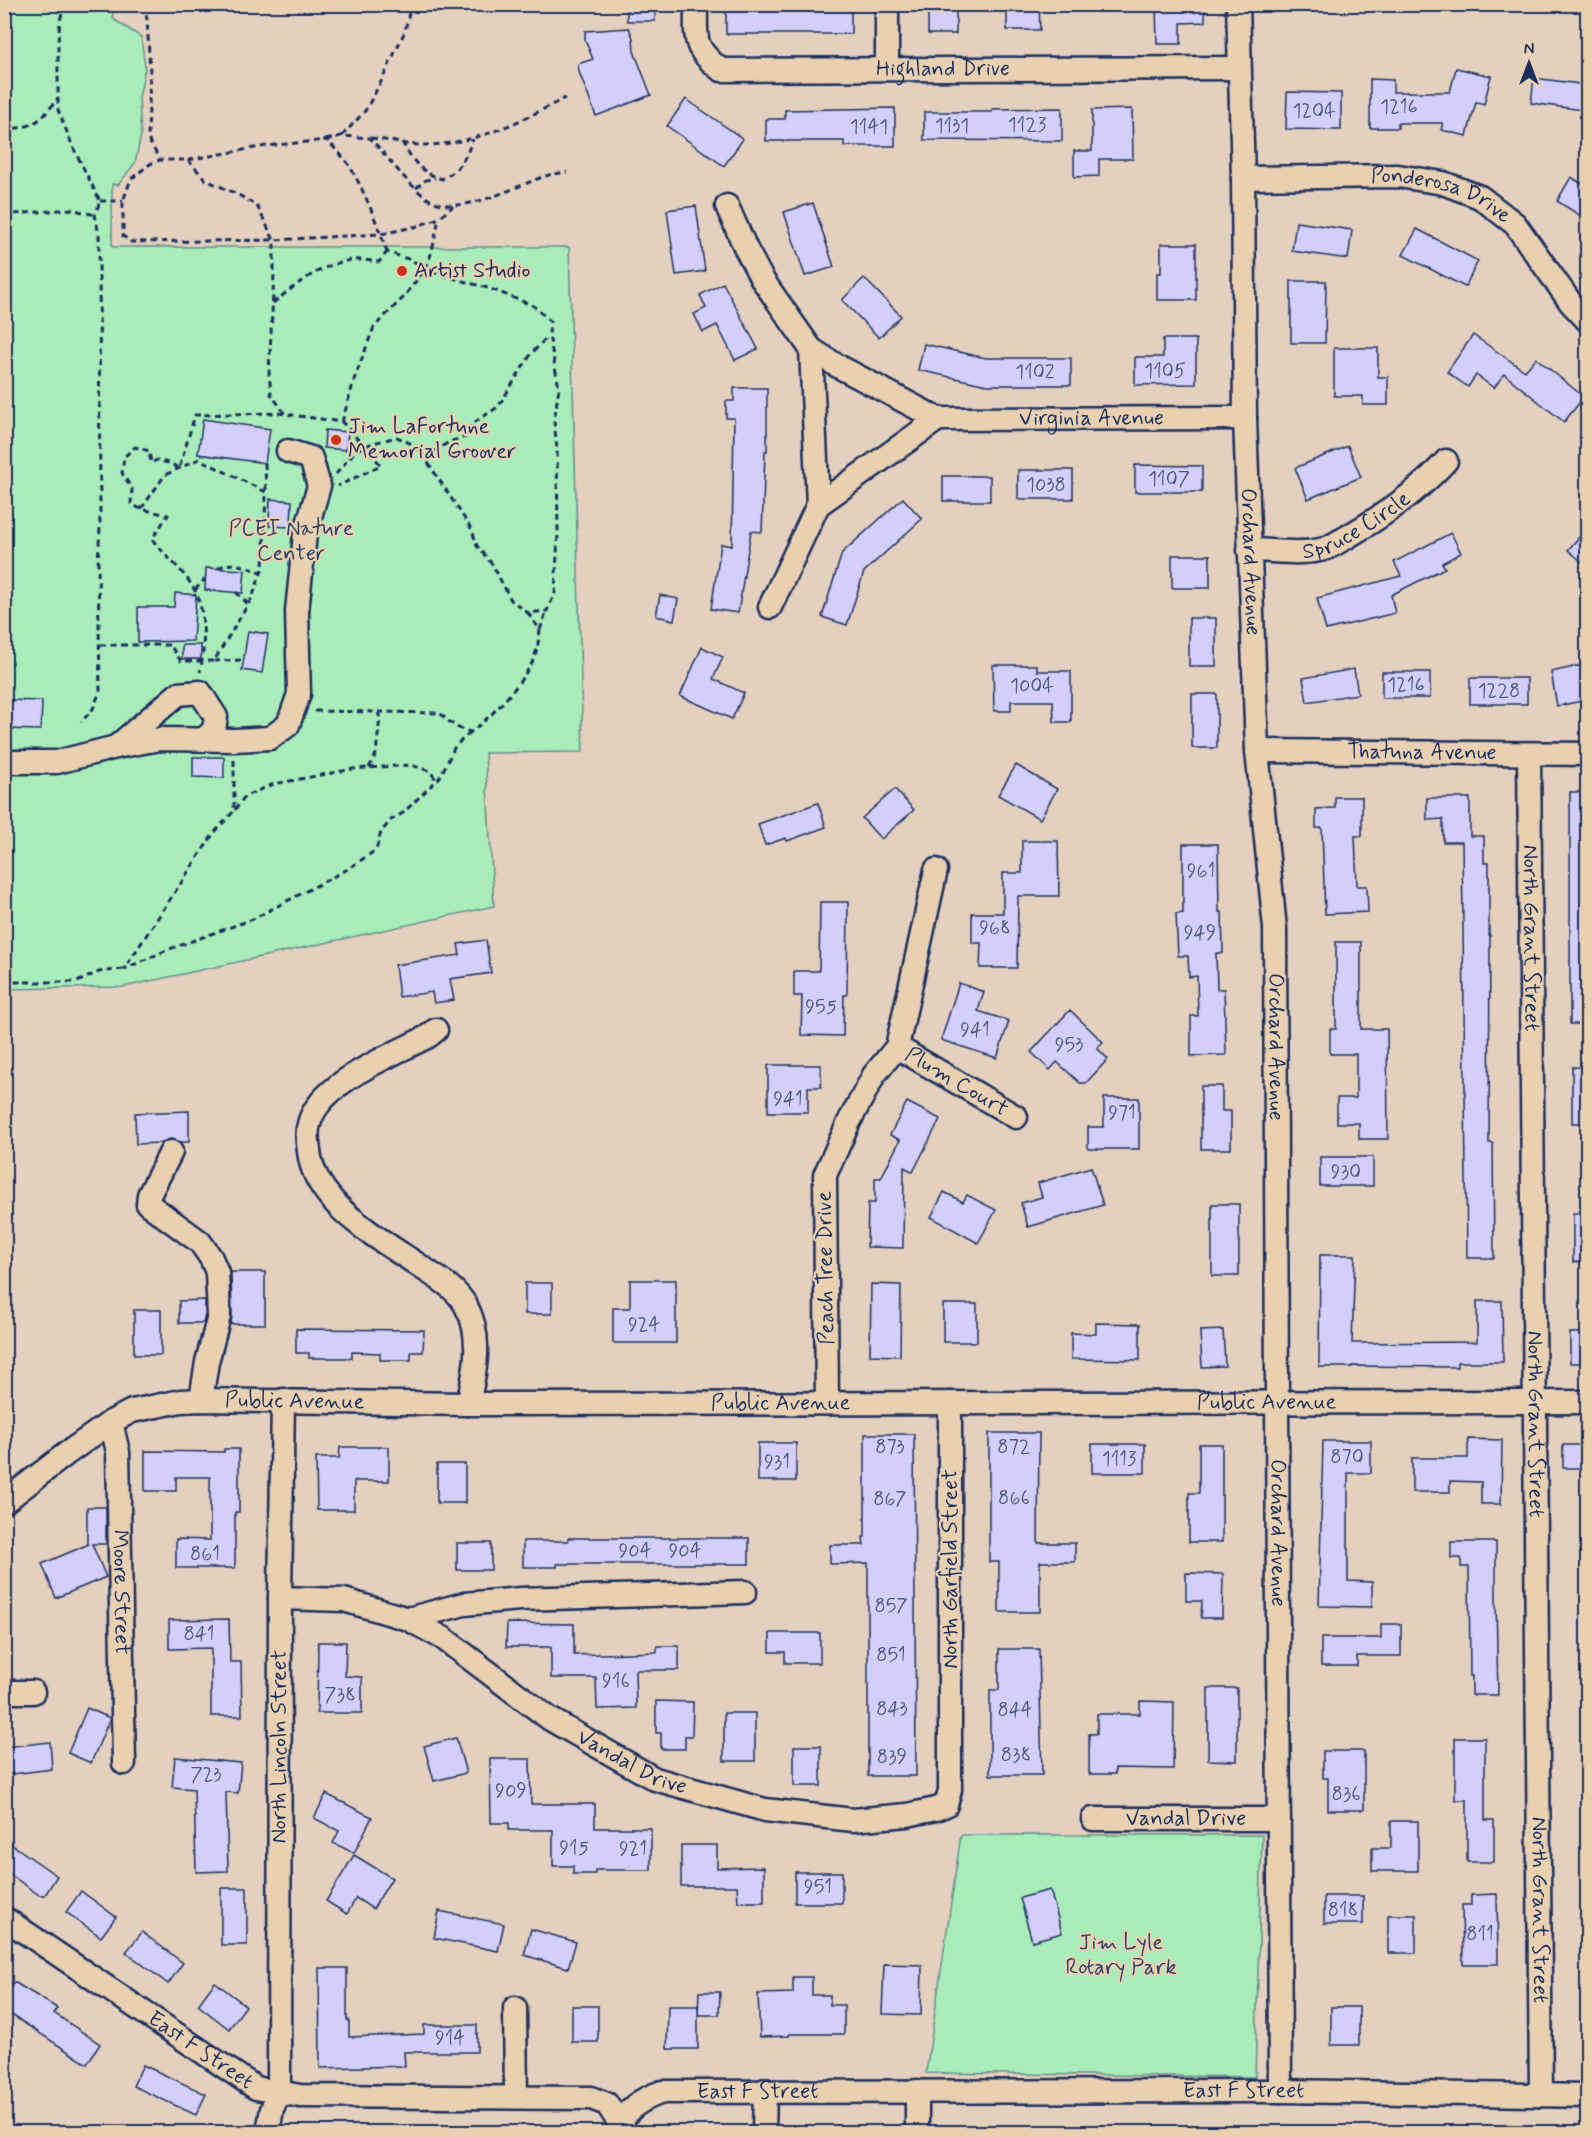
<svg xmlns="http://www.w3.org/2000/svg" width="1592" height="2137" viewBox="0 0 1592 2137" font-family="Mynerve,sans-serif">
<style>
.green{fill:#a8edb9;stroke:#628e8c;stroke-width:1.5}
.building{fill:#d3cff8;stroke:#1b2f5e;stroke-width:1.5}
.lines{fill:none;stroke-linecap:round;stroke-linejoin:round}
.minor-casing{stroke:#1b2f5e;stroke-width:27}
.path{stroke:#1b2f5e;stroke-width:3;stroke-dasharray:6 4.5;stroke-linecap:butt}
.minor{stroke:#e8d0b0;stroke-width:22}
.poi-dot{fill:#c8321e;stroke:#e8d0b0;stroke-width:2}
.labels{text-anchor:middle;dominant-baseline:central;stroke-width:4.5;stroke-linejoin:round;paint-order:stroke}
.number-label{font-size:20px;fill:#495784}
.street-label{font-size:22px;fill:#1b2f5e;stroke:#e8d0b0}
.poi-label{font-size:22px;fill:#1b2f5e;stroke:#e8d0b0;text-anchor:start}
.park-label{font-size:22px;fill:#294267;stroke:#e8d0b0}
</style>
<rect width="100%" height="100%" fill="#e4d0be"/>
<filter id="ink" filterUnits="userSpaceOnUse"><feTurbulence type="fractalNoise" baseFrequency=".0167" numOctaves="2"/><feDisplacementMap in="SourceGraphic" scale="12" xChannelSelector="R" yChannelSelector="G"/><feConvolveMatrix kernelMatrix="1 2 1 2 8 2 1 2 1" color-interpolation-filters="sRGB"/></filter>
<g filter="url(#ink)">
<g class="green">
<path d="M4 5H113V19L141 37 145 68 139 98 141 135 135 163 118 185 112 184V247H569L583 752 485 753 494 906 123 987 5 989Z"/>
<path d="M961 1835H1262L1255 2077 926 2073Z"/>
</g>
<g class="building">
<rect x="627" y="4" width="28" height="17"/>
<rect x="928" y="4" width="28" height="30"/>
<path d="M1007 4H1039L1040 30H1007Z"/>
<path d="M1156 4H1205V22L1181 23V44H1157Z"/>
<path d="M851 5V34H726V6Z"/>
<path d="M629 28 633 38 634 51 651 95 596 116 579 72 578 64 593 59 585 40V31Z"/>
<path d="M1456 68 1491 76 1484 104 1476 102 1467 136 1441 130 1443 123H1398V128H1370V79L1393 80V92H1450Z"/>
<path d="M1534 78 1587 85 1583 110 1531 103Z"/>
<path d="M1287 92 1341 93V130L1286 129Z"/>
<path d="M686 99 743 139 724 166 667 126Z"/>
<path d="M895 108V146H844V141H766V119H785V110Z"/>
<path d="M1062 108V141L924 140V112H992V109Z"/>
<path d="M1132 109 1133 159H1099V176L1074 177V151H1092V110Z"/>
<path d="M1571 177 1587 187V220L1557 201Z"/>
<path d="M813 203 834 267 805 276 784 212Z"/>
<path d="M696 206 705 271 676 275 667 210Z"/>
<path d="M1296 222 1352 230 1348 259 1292 251Z"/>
<path d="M1417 229 1478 261 1465 287 1403 255Z"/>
<path d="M1161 244H1196V300H1157V273H1161Z"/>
<path d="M864 278 901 316 879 338 842 300Z"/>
<path d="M1291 281H1326L1325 343H1291Z"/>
<path d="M723 283 758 349 735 360 717 325 703 332 694 314 706 308 700 295Z"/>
<path d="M1473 335 1525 371 1536 358 1584 397 1564 422 1504 374 1494 388 1476 375 1468 387 1447 372Z"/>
<path d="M1163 339H1196V384L1135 385V357H1163Z"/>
<path d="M924 344 986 358H1071V385H987L918 370Z"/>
<path d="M1334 348H1378V377H1388V405H1363V396H1334Z"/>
<path d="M734 388H767V451H765L762 532 751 531 738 613 711 609 721 544 732 546 734 418H726V401H734Z"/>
<path d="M203 419 270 429 265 463 198 454Z"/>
<path d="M325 430 348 432 346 450 324 448Z"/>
<path d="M1348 446 1361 477 1308 499 1295 468Z"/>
<path d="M1135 465 1202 466V492H1135Z"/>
<rect x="1018" y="470" width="55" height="29"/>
<rect x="943" y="476" width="47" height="25"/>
<path d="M903 498 922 519 864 572 847 625 822 617 842 553Z"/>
<path d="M270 499 292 501 291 527 269 526Z"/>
<path d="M1587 528V566L1568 550Z"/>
<path d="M1451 533 1461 553 1442 563 1445 568 1391 595 1395 613 1326 630 1317 598 1401 576 1394 562Z"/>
<rect x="1172" y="555" width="38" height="33"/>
<path d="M206 568 245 570 243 593 205 590Z"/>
<path d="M175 593 196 595 193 641 138 642V607H174Z"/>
<path d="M660 595 678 599 674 620 656 616Z"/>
<rect x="1189" y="618" width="27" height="48"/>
<path d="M248 631 268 634 262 673 242 670Z"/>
<rect x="182" y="645" width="19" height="14"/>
<path d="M702 647 723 657 713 679 744 693 732 719 680 696Z"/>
<path d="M1587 664V700L1557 706 1551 672Z"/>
<path d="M993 665H1037V671H1071V722H1054L1053 701H1011V711H994Z"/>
<path d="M1354 669 1358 694 1307 702 1303 678Z"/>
<rect x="1382" y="672" width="48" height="26"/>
<rect x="1470" y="678" width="57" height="26"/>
<rect x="1192" y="694" width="25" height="54"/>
<path d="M7 700 42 701 41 730 6 729Z"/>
<path d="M193 757H224V778L193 777Z"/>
<path d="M1016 765 1057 789 1040 819 998 795Z"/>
<path d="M895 789 914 810 881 839 862 818Z"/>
<rect x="1570" y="792" width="17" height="232"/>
<path d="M1335 797H1362V836H1355L1357 886H1367L1368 912 1325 914 1322 828H1316V809L1335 808Z"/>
<path d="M1427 798H1470V836H1484V863H1489V935H1490L1489 1143H1493L1494 1258H1467L1462 842H1443V819L1427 820Z"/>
<path d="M818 803 826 827 787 841 786 838 765 845 758 824Z"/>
<path d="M1022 841H1058L1059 896H1018L1017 968H980L981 943H972V913H1003V873H1022Z"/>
<path d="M1183 844H1218L1219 912H1222L1223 953H1216L1217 989H1224L1226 1055 1191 1056V1016H1198L1197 976 1189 977 1188 956H1178L1176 914 1183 913Z"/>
<path d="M820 902H848L847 995H844L843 1036 801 1035 802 996H794V971H819Z"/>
<path d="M486 940 491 973 450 979 454 1000 434 1003 432 992 399 997 395 965 460 955 458 944Z"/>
<path d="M1336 942H1361V1029H1387L1388 1139H1359V1123H1337V1098H1356V1054H1330V1029H1336Z"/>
<path d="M959 983 984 992 978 1011 1009 1021 997 1058 941 1040Z"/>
<path d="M1070 1010 1103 1042 1097 1048 1108 1059 1086 1083H1080L1057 1062 1050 1070 1031 1052Z"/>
<path d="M768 1065H821V1087H808V1112H768Z"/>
<rect x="1572" y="1067" width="15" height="56"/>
<path d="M1201 1086H1222V1111H1231V1149H1201Z"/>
<path d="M1104 1098H1139V1149H1088V1127H1104Z"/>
<path d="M907 1102 940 1119 913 1172 904 1167 903 1248 867 1247 868 1203H875V1178H881L900 1140 890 1135Z"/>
<path d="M189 1111V1142H180L171 1139 161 1143 136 1144 135 1113Z"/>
<rect x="1320" y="1157" width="53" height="29"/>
<path d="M1091 1167 1103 1205 1028 1227 1021 1203 1042 1197 1038 1183Z"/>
<path d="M944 1192 963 1202 967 1195 996 1210 978 1243 931 1217Z"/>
<rect x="1212" y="1204" width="27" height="72"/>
<rect x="1573" y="1213" width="14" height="49"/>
<path d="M1320 1255H1355L1352 1343 1477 1342V1301H1502L1503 1362H1457V1367L1352 1366V1367H1319Z"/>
<path d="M231 1272H265V1324H231L232 1315Z"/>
<path d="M630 1280H676V1343H613V1308H630Z"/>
<rect x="525" y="1283" width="27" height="31"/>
<path d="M871 1284 901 1285 900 1356 870 1355Z"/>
<path d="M205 1300V1315L203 1323H179V1301Z"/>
<rect x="943" y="1304" width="34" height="38"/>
<rect x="134" y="1310" width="27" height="45"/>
<path d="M1096 1323 1140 1324V1360L1071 1359V1333L1096 1334Z"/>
<path d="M296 1329 424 1330 423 1352H411V1360H380V1353L352 1352V1358H309V1353H296Z"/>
<path d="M1223 1330 1225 1366 1202 1367 1200 1331Z"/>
<rect x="1570" y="1333" width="17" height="30"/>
<path d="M989 1433H1039L1038 1543H1075V1562H1040V1612H999V1562H989Z"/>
<path d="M865 1434H914L916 1776H868V1563L830 1564V1545H864L863 1537H865Z"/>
<path d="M1468 1439 1502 1440 1501 1504H1481V1482L1450 1481V1492H1412V1458H1468Z"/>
<path d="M1323 1441H1371V1473H1348V1581L1372 1582V1607L1319 1606Z"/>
<rect x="758" y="1443" width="38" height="38"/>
<rect x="1092" y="1444" width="53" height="29"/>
<path d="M1199 1444H1222V1542H1189V1493H1199Z"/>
<rect x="1563" y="1445" width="24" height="23"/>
<path d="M340 1447H389V1481H354V1510H317L316 1458H339Z"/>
<path d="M224 1449H239V1512H235V1568H176V1539L210 1540V1477H176V1491H145V1451L224 1452Z"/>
<rect x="437" y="1464" width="28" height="39"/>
<path d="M87 1507H106V1544H92L106 1577 56 1598 42 1564 89 1544H87Z"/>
<path d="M568 1538H749V1564H557V1567H523V1541H568Z"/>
<path d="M1451 1542H1496V1600L1498 1695H1472V1676H1470L1469 1567H1461V1558H1451Z"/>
<rect x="457" y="1543" width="34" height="27"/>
<path d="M1186 1573 1223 1574 1222 1618H1201L1202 1601H1186Z"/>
<path d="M229 1619 230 1662H241L242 1716H211V1648L169 1649V1620Z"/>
<path d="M507 1623 574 1624V1655L657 1652V1646H679V1670H635L636 1708 597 1709 596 1678H551V1647H506Z"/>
<path d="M1381 1624H1401V1656H1357V1666H1321V1638H1381Z"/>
<path d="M770 1633H820V1663H785V1652H770Z"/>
<path d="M318 1642H346L345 1676 362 1677V1713H317Z"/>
<path d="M999 1649H1039L1042 1775H990V1690H999Z"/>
<path d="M1208 1688H1237V1761L1208 1760Z"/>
<path d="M656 1701 693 1702 692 1736H685V1749H661V1733H656Z"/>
<path d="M1140 1701 1174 1702 1173 1769 1115 1768V1774H1089V1734H1097V1714H1140Z"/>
<path d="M87 1708 110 1718 91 1763 68 1753Z"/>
<rect x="724" y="1713" width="31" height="48"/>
<path d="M456 1738 466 1773 434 1781 424 1746Z"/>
<path d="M1455 1738H1485V1820H1494V1862H1467V1800H1455Z"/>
<path d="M50 1742 52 1769 4 1775V1747Z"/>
<rect x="794" y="1746" width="27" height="40"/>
<path d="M1323 1751H1364V1810H1328V1778H1323Z"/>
<path d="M175 1757 241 1763 238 1793 226 1792 228 1871 196 1872 194 1789 172 1787Z"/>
<path d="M490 1759H530L531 1804H595V1828H651V1870H595V1874H573V1866H553V1830H509V1823H491Z"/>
<path d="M326 1794 372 1817 354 1853 333 1843 339 1831 314 1818Z"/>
<path d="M1391 1821H1418V1871H1372V1848H1391Z"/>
<path d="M4 1839 57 1876 45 1895H39L4 1870Z"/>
<path d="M681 1845H717V1868L764 1867V1902H738L737 1886H681Z"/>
<path d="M354 1855 392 1878 373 1909 356 1898 347 1914 326 1901Z"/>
<rect x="795" y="1872" width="47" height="31"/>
<rect x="221" y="1888" width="26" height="57"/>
<path d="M1050 1890 1062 1933 1032 1941 1020 1898Z"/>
<path d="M81 1891 116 1917 101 1937 66 1912Z"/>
<path d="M1497 1894 1498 1964H1463L1462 1905H1471V1895Z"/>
<rect x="1324" y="1896" width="39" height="28"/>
<path d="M439 1911 504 1924 498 1951 434 1938Z"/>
<rect x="1388" y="1915" width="28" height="38"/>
<path d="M531 1929 576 1942 568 1968 524 1955Z"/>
<path d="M142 1932 183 1963 168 1984 126 1952Z"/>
<path d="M884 1964 922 1965 921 2015 882 2014Z"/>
<path d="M319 1968H347V2020H349V2037L424 2034V2025H477V2052H404L405 2066 320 2068Z"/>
<path d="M793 1977H812V1995H830V2005H844V2034H789V2036L760 2037 758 1994 793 1993Z"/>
<path d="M14 1982 57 2008 54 2013 100 2044 87 2064 4 2010V1996Z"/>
<path d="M215 1982 246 2006 229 2029 198 2005Z"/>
<path d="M699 1992H720L719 2015H698Z"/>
<rect x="572" y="2006" width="26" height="36"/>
<path d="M668 2006H698V2049H667Z"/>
<rect x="1331" y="2007" width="28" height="38"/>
<path d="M143 2065 206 2094 196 2115 133 2086Z"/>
</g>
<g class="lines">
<defs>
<g id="minor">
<path id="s1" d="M696 4C696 40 692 47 721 70L1239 68"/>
<path id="s2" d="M1238 4 1243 178 1245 418 1257 751 1275 928 1280 2091"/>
<path d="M887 68V4"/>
<path id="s3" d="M1243 178 1398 176 1443 183 1480 197 1515 224 1571 303 1588 321"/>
<path id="s4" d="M727 206 746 249 762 279 811 349 836 365 938 419 1245 418"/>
<path d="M811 349 818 505"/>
<path id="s5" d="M1249 550C1273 550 1303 556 1327 548 1334 545 1341 540 1347 537 1383 516 1418 492 1446 461"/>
<path d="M770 607 818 505 938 419"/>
<path d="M116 747 178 694 200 692 216 717 214 730 203 740"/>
<path id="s6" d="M1257 751 1588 754"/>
<path id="s7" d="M1529 754 1541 2095"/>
<path d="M4 762H57L116 747 160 739 235 740 270 738 288 725 299 694 297 611 305 534 319 486 311 458 288 451"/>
<path d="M436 1030 427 1037C392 1055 319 1083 309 1124 306 1133 308 1142 309 1151 314 1207 388 1243 430 1273 444 1282 458 1291 466 1306 483 1336 475 1373 468 1404"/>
<path id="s8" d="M897 1047 1016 1117"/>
<path d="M171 1152 149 1195 148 1204 200 1242 211 1258 217 1272 219 1316 207 1362 201 1400"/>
<path d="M827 1403 825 1175 849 1122 874 1075 897 1047 936 870"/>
<path id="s9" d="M111 1422 118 1452 124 1763"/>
<path id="s10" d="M4 1502 66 1454 111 1422 132 1411 181 1401 201 1400 468 1404 1588 1402"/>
<path id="s11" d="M280 1598 344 1600 408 1619 443 1638 550 1719 655 1779 765 1810 853 1820 907 1815 936 1809 946 1805 950 1790V1403"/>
<path d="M408 1619 464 1604 520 1599 745 1592"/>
<path d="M4 1692H33"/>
<path id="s12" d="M1093 1819H1279"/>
<path id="s13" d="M4 1918 256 2088 300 2096 591 2098 607 2104 620 2124"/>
<path d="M515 2008 516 2096"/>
<path id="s14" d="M268 2132 272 2109 279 2092 280 1598 283 1400"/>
<path id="s15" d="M618 2132C623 2109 642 2099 662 2092L1280 2091 1588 2096"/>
<path d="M764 2132 765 2090"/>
<path d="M917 2132V2091"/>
</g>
</defs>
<use href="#minor" class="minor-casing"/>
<g class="path">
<path d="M65 4 60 20 58 42V110L73 147 100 201 95 215 99 235 100 527 98 563 100 691 93 709 81 722"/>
<path d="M144 4 147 19 150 72 148 139 160 160"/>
<path d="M4 128C32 130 42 120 57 99"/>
<path d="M342 136 365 111 382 80 405 31 411 4"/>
<path d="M371 138C389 140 409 146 426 145 477 144 521 121 565 98"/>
<path d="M326 140 341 136 370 138C387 156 403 179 423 195 455 223 514 185 549 175 554 174 561 173 567 172"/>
<path d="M402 142C413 161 420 172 442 179 459 171 466 157 473 139"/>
<path d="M188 160 206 180 237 194 257 206 274 240V274L269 372 271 394 285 414"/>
<path d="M416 188 426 180 435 178"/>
<path d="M100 201H123"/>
<path d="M4 215 71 209 95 215"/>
<path d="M387 252C377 223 365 192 349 165 343 156 334 148 327 140L266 146 188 160H160L150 164 131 179 123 201V236L131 242 274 240 381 234 418 226 439 218 453 206"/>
<path d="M273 303C297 284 320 265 351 260 360 259 370 261 379 262L387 252"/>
<path d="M342 422 355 377 374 327 403 298 426 268 432 251 439 218"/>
<path d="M425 458 449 442 465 437 472 424 498 407 531 354 548 336"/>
<path d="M265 463 266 492"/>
<path d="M336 474 356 450 373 443 397 437 414 445 427 461 472 530 477 546 492 564 511 600 528 613 547 611 555 593 558 534 557 449 554 421 559 388 549 335 550 321 534 306 491 289 435 273 411 260 387 252"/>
<path d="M141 509 131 504 132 489 122 473 124 457 135 447 149 451 151 463 157 460 172 464 179 469 195 415 278 413 342 422 381 465 338 486"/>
<path d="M218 568C235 559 244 568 262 572"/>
<path d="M195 590 205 579"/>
<path d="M236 592 248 604"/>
<path d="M528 613 540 630 547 611"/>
<path d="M100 645H170L181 661H214L252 598 263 568 266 492 199 459 165 475 141 509 168 515 152 539C165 556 184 571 194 589 206 609 205 651 200 672"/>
<path d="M214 661 243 660"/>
<path d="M315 711 440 713C449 722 458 730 471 732 492 716 516 690 530 666 537 655 538 643 540 630"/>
<path d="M234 760V811L214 833 124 969 167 950 253 919 348 869 376 850 381 832 391 820 403 813 440 777 455 746 471 732"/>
<path d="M369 768 376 754 380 717 378 713"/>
<path d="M235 810 245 796 274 784 353 769 411 765 430 771 437 781"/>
<path d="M4 982H77L99 972 124 969"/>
</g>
<use href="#minor" class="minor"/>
</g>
</g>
<g class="poi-dot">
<circle cx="402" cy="271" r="6"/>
<circle cx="336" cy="440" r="6"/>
</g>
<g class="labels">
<g class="number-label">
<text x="1399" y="107">1216</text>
<text x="1314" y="111">1204</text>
<text x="1027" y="125">1123</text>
<text x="952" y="126">1131</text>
<text x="869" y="127">1141</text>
<text x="1165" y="371">1105</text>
<text x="1035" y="372">1102</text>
<text x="1169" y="479">1107</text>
<text x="1046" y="485">1038</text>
<text x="1406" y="685">1216</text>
<text x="1032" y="686">1004</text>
<text x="1499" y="691">1228</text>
<text x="1201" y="871">961</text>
<text x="995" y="928">968</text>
<text x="1200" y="933">949</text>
<text x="821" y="1007">955</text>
<text x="975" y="1030">941</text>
<text x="1069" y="1045">953</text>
<text x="788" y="1099">941</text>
<text x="1122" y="1113">971</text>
<text x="1346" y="1172">930</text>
<text x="644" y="1325">924</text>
<text x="890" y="1447">873</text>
<text x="1014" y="1447">872</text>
<text x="1347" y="1457">870</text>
<text x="1119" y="1459">1113</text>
<text x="777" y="1462">931</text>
<text x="1014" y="1498">866</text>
<text x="890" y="1499">867</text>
<text x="635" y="1551">904</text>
<text x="685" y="1551">904</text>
<text x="205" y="1554">861</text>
<text x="891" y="1606">857</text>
<text x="199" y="1634">841</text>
<text x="891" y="1655">851</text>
<text x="616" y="1681">916</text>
<text x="340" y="1695">738</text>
<text x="892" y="1709">843</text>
<text x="1015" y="1710">844</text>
<text x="1016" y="1755">838</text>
<text x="892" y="1757">839</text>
<text x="206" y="1775">723</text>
<text x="511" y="1791">909</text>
<text x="1346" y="1794">836</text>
<text x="574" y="1848">915</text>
<text x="633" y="1849">921</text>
<text x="818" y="1887">951</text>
<text x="1343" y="1910">818</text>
<text x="1480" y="1934">811</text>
<text x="450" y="2038">914</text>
</g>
<g class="street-label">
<text stroke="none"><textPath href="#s1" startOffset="297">Highland Drive</textPath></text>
<text stroke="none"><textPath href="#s3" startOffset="202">Ponderosa Drive</textPath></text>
<text stroke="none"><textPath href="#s4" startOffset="465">Virginia Avenue</textPath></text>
<text stroke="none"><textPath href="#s5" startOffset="114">Spruce Circle</textPath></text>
<text stroke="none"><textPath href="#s2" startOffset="558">Orchard Avenue</textPath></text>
<text stroke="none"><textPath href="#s6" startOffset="165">Thatuna Avenue</textPath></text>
<text stroke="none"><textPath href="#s7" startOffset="184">North Grant Street</textPath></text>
<text stroke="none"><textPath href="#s2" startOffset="1044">Orchard Avenue</textPath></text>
<text stroke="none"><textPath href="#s8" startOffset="69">Plum Court</textPath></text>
<text transform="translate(826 1268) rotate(-91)">Peach Tree Drive</text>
<text stroke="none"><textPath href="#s10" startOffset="321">Public Avenue</textPath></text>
<text stroke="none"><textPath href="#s10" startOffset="807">Public Avenue</textPath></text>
<text stroke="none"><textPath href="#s10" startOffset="1293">Public Avenue</textPath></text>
<text stroke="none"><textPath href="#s7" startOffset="670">North Grant Street</textPath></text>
<text stroke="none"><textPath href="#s2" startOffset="1530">Orchard Avenue</textPath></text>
<text transform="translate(951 1569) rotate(-90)">North Garfield Street</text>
<text stroke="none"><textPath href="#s9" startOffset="171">Moore Street</textPath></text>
<text stroke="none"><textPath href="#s14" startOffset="387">North Lincoln Street</textPath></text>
<text stroke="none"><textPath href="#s11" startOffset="398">Vandal Drive</textPath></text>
<text stroke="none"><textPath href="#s12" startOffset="93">Vandal Drive</textPath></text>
<text stroke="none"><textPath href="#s7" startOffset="1156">North Grant Street</textPath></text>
<text stroke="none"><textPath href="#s13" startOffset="237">East F Street</textPath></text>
<text stroke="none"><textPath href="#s15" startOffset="158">East F Street</textPath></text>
<text stroke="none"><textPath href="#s15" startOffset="644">East F Street</textPath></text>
</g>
<g class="poi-label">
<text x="414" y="271">Artist Studio</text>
<text x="348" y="427">Jim LaFortune<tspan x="348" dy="25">Memorial Groover</tspan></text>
</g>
<g class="park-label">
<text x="291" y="529">PCEI Nature<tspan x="291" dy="25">Center</tspan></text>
<text x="1121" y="1943">Jim Lyle<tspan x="1121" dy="25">Rotary Park</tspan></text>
</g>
</g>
<rect width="1592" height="2137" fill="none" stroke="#e8d0b0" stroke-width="24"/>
<rect x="12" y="12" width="1568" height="2113" fill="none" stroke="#1b2f5e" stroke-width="2" filter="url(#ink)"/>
<g transform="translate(1529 63)" stroke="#e8d0b0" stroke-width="4.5" paint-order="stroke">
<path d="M0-4.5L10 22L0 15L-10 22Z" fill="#1b2f5e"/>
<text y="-9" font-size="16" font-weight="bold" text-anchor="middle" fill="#1b2f5e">N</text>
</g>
</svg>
